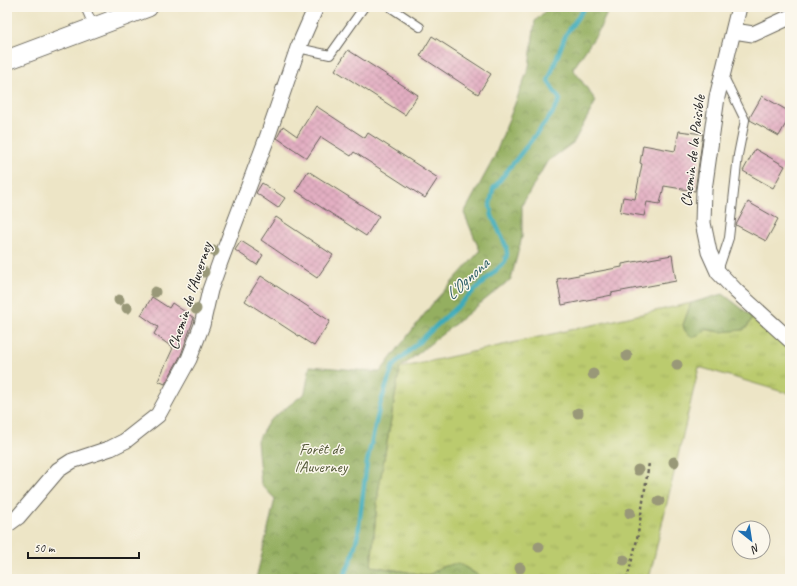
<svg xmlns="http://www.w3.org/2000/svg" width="797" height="586" viewBox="0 0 797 586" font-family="Caveat,sans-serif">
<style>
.grass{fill:url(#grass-tufts);stroke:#6c7445}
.forest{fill:url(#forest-crowns);stroke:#58663e}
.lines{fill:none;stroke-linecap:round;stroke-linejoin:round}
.stream{stroke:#3cabba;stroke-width:4.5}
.building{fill:url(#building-cross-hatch)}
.service-casing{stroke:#656258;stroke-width:10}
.minor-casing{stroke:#656258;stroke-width:17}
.tertiary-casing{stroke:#656258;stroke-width:21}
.path{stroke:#656258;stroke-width:2.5;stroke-dasharray:3 3;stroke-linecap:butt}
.service{stroke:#fff;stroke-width:8}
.minor{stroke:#fff;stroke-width:15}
.tertiary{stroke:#fff;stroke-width:19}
.tree{fill:#999878}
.labels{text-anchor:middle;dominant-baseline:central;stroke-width:3;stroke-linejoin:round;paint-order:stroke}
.street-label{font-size:16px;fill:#1c1c1c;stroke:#fbf7ec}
.park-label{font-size:16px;fill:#545939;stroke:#fbf7ec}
.water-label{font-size:17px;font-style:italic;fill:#2a5c63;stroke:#fbf7ec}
</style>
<defs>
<pattern id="grass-tufts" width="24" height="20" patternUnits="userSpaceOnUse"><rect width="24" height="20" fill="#bbcb6e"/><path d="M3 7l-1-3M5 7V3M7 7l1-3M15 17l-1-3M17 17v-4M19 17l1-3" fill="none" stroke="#a0ae5f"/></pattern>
<pattern id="forest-crowns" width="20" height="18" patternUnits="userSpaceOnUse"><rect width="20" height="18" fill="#94af61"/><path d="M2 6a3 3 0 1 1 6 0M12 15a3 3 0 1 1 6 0" fill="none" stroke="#788e4f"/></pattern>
<pattern id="building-cross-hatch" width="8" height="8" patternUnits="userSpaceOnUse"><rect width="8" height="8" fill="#e3afc2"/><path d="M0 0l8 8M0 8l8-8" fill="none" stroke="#c296a6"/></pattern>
</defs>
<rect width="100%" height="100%" fill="#fbf7ec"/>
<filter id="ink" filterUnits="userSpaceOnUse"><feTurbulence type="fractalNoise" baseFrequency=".025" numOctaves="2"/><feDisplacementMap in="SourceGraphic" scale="8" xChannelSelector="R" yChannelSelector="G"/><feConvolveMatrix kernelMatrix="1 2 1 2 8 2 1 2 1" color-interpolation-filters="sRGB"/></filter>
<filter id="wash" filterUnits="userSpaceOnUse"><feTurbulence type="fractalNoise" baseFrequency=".012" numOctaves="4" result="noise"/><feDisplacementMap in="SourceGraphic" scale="16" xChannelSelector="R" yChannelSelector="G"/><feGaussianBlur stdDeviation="0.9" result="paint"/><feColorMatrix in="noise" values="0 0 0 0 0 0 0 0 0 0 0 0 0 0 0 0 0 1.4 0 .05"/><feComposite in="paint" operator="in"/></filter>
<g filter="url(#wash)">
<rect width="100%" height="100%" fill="#ede5c6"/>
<path class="grass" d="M691 303 683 325 684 329 686 332 702 333 706 329 713 331 746 328 753 317 790 348V394L699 367 649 579H484L460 564 441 567 431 574 425 575 371 566 378 493 400 368Z"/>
<g class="forest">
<path d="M549 7H610L598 32 573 69 596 101 574 142 547 162 522 205V237L511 279 400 368 378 493 371 566 425 575 431 574 441 567 453 564H460L484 579H256L275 499 261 484 257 441 269 421 305 393 310 366 380 372 433 303 480 251 464 213 494 158 529 67 535 21Z"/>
<path d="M723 294 753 317 746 328 743 330 720 332 706 329C701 334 695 341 688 334 685 331 684 329 683 325L691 303Z"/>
</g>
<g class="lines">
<path class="stream" d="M342 579 351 561 358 534 367 462 380 405 393 366 505 262 507 254 506 246 492 216 490 205 493 189 552 114 560 100 548 81 566 34 585 7"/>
</g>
<g id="blocks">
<g class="building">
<path d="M432 36 491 74 478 94 420 56Z"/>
<path d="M348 50 418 95 405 115 335 70Z"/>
<path d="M762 96 790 112V116L779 136 750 120V117Z"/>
<path d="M316 106 365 138 368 133 438 178 425 198 354 152 351 156 321 137 307 158 277 138 283 126 297 136Z"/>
<path d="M679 131 703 134 695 191 664 186 660 204 647 202 644 216 620 212 623 197 635 199 642 164 640 163 643 145 675 151Z"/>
<path d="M755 149 785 166 773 188 743 171Z"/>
<path d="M308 171 379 216 366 236 296 191Z"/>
<path d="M262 183 285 198 278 208 256 193Z"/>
<path d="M748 202 778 219 766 241 736 225Z"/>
<path d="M276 217 333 255 317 278 261 240Z"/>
<path d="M241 241 263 255 257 265 235 250Z"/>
<path d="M672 255 676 281 611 293 612 295 562 305 557 279 622 267V264Z"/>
<path d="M261 276 330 321 314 346 245 301Z"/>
<path d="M152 297 169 308 172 303 194 318 181 355 165 384 158 381 173 348 154 334 158 327 141 315Z"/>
</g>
</g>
</g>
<g filter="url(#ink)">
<use href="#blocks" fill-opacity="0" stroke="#656258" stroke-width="1"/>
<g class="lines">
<defs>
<g id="service">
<path d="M85 7 94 27"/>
<path d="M390 7 420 27"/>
<path d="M298 48 330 55 364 7"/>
<path d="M718 271 729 238 738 155 745 120 723 75"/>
</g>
<g id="minor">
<path d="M739 7 717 97 704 190 703 223 709 252 718 272 736 291 790 340"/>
<path d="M734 31 753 34 790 17"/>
<path d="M7 525 18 517 58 470 72 461 111 448 125 441 158 415 189 359 202 325 210 290 220 262 267 138 298 48 316 7"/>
</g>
<path id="tertiary" d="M7 60 148 7"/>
</defs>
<use href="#service" class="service-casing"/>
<use href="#minor" class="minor-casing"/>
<use href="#tertiary" class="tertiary-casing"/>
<path class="path" d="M627 579 637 540 649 463"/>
<use href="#service" class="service"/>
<use href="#minor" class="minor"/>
<use href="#tertiary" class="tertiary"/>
</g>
<g class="tree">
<circle cx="214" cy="251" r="5.5"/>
<circle cx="204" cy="272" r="5.5"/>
<circle cx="155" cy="292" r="5.5"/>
<circle cx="119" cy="300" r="5.5"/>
<circle cx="127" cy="308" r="5.5"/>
<circle cx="196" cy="309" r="5.5"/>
<circle cx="627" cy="356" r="5.5"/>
<circle cx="677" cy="365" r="5.5"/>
<circle cx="593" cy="374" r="5.5"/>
<circle cx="578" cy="413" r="5.5"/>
<circle cx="674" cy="462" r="5.5"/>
<circle cx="638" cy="470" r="5.5"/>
<circle cx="659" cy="501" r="5.5"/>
<circle cx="630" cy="513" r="5.5"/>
<circle cx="539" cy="547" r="5.5"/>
<circle cx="624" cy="560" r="5.5"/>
<circle cx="520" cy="568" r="5.5"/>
</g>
</g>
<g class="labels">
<g class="street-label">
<text transform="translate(693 151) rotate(-83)">Chemin de la Paisible</text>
<text transform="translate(190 296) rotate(-72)">Chemin de l'Auverney</text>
</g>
<g class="park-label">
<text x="321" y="449">Forêt de<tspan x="321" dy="18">l'Auverney</tspan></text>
</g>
<g class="water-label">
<text transform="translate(467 279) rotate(-43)">L'Ognona</text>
</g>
</g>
<rect width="797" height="586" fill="none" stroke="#fbf7ec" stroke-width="24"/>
<g transform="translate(751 540) rotate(150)"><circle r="19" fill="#fbf7ec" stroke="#a29f99"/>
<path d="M0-3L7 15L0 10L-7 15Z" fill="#1f6fb2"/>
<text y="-6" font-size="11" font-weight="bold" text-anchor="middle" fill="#1c1c1c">N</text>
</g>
<path d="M28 552v6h111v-6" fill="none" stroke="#1c1c1c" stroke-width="2"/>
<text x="34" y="552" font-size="12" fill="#1c1c1c" stroke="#fbf7ec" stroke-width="3" paint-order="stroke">50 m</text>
</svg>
